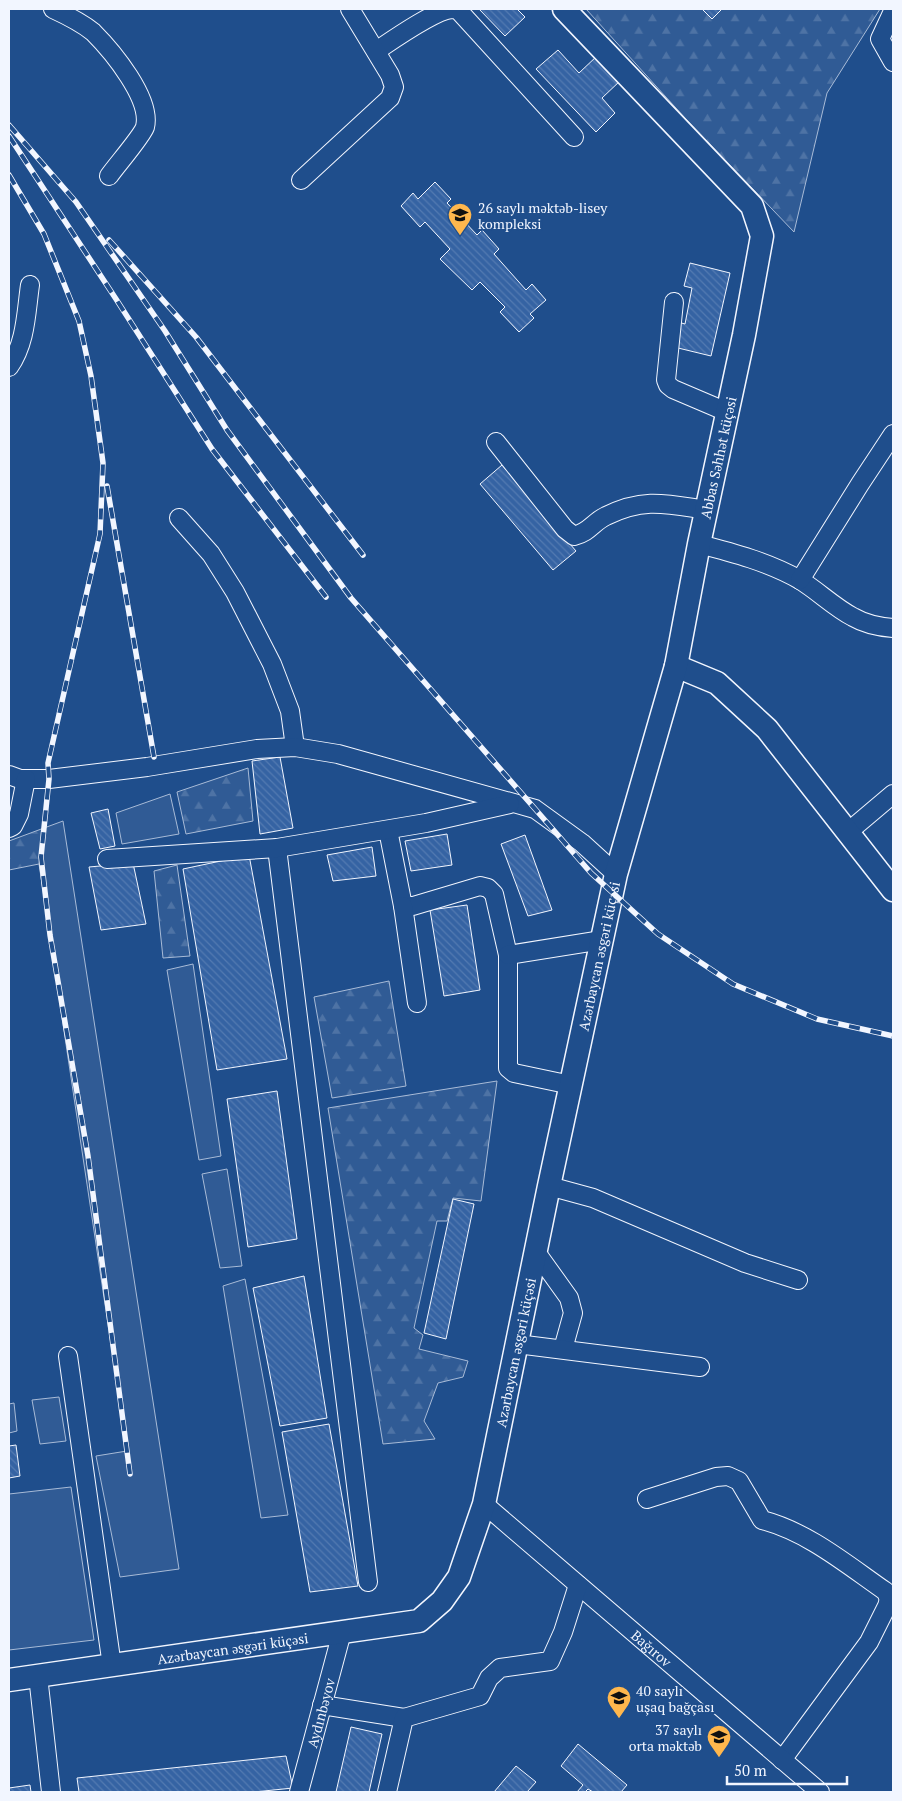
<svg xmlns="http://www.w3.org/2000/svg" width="902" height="1801" viewBox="0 0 902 1801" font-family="'PT Serif',serif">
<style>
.built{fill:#305b95;stroke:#a8bbd7}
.forest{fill:url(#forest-firs);stroke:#a8bbd7}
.building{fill:url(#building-back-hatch);stroke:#f2f6ff}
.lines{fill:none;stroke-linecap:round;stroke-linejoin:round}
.minor-casing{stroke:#f2f6ff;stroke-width:20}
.major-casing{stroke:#f2f6ff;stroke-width:25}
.minor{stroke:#1f4e8c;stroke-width:18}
.major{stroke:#1f4e8c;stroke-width:22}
.rail-casing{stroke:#f2f6ff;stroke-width:5.5}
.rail{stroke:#1f4e8c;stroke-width:4;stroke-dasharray:11;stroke-linecap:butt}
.labels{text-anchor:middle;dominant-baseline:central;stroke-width:4;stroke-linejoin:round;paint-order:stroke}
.poi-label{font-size:14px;fill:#f2f6ff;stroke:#1f4e8c;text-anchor:start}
.street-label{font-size:14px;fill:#f2f6ff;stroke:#1f4e8c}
</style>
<defs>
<pattern id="forest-firs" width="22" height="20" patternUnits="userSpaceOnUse" patternTransform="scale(1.25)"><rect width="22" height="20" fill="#305b95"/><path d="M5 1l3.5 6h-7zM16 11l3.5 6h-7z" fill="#4e73a5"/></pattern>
<pattern id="building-back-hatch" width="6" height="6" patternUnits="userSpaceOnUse" patternTransform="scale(1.25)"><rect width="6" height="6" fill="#3563a3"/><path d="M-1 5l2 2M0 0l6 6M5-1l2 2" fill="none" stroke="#537ab1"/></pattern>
</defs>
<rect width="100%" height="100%" fill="#1f4e8c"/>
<g class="built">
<path d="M170 794 179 834 122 844 116 813Z"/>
<path d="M63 821 179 1569 120 1577 96 1456 127 1451 39 864 44 828Z"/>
<path d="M193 964 221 1156 199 1160 167 970Z"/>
<path d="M227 1169 242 1266 220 1268 202 1174Z"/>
<path d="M245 1279 288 1515 261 1518 223 1286Z"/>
<path d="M59 1397 66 1441 40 1444 32 1400Z"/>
<path d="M14 1403 17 1431 9 1433V1404Z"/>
<path d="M71 1487 94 1640 9 1650V1494Z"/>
</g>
<g class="forest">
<path d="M586 9H880L827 93 794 232 685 118Z"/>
<path d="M248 768 253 821 186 834 177 792Z"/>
<path d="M44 828 39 864 9 870V841Z"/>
<path d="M177 865 190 956 163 958 154 871Z"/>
<path d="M389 981 406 1086 332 1098 314 997Z"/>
<path d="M497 1081 481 1201 453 1198 447 1221H437L414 1328 423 1335 419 1349 468 1361 463 1377 438 1383 424 1421 435 1439 383 1444 328 1108Z"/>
</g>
<g class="building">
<path d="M479 9H517L525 17 505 36Z"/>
<path d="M702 9H722L712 19Z"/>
<path d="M558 50 579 73 598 55 621 80 602 98 615 113 596 132 536 69Z"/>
<path d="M435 182 451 199 447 203 477 235 482 230 499 249 494 254 526 290 532 284 546 300 530 314 534 318 519 332 500 312 505 307 480 282 472 290 440 259 450 249 425 222 420 227 401 206 413 193 418 199Z"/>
<path d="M690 263 730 273 711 356 674 347 678 322 685 324 692 288 684 286Z"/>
<path d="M502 465 576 551 553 570 480 484Z"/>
<path d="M280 757 293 828 260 834 252 761Z"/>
<path d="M108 809 115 846 100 849 91 813Z"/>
<path d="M447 834 452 865 411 871 405 841Z"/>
<path d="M525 835 552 910 528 916 501 844Z"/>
<path d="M372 847 376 876 333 881 327 855Z"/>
<path d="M249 855 287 1059 217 1070 183 869Z"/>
<path d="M133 863 146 924 101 930 89 867Z"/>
<path d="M467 905 480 990 444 996 430 910Z"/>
<path d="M277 1091 297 1239 248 1247 227 1099Z"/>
<path d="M453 1199 474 1204 446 1339 424 1333Z"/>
<path d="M304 1276 327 1418 280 1426 253 1288Z"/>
<path d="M329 1424 358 1586 310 1592 282 1432Z"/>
<path d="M16 1445 20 1476 9 1478V1446Z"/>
<path d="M351 1727 382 1734 369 1792H336Z"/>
<path d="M578 1744 627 1785 621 1792H593L588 1789 585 1792H577L583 1785 561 1766Z"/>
<path d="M286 1756 293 1788 254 1792H79L77 1778Z"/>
<path d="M516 1766 536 1782 527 1792H494Z"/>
<path d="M30 1785 31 1792H9V1788Z"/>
</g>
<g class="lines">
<defs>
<g id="minor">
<path d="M53 9C66 15 82 23 93 32 112 51 152 99 145 127 142 136 116 166 109 176"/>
<path d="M893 11 880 39 893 62"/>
<path d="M376 51C391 41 435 10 452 9 454 9 457 10 459 11L574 137"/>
<path d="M301 180 390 98 394 87 390 75 350 9"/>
<path d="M674 302 666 380 668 385 673 389 727 412"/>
<path d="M9 367C26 343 26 313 30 285"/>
<path d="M496 442 565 529 574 536C590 532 593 522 606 516 644 497 667 504 706 510"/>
<path d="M179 518 211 554 235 592 272 664 290 711 295 747"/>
<path d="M699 544C734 553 768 562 800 580 818 591 834 607 853 617 865 624 880 627 893 628"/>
<path d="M800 580 860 484 893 434"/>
<path d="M9 775 20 779H49L147 767 257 749 295 747 338 754 535 809 582 843 616 874"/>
<path d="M9 828 13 826 19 814 26 779"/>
<path d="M388 830 403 906H413L480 886 488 888 494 894 508 955V1068L514 1073 571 1085"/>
<path d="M848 832 893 794"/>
<path d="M277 848 368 1582"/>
<path d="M107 859 277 848 426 823 510 804"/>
<path d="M403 906 417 1003"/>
<path d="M508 955 602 940"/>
<path d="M549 1186 593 1198 745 1263 798 1280"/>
<path d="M536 1252 569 1298 573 1313 563 1349"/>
<path d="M517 1344 700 1367"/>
<path d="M68 1356 112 1666"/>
<path d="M647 1499 716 1477 728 1476 739 1481 762 1520C808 1532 846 1564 885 1591 889 1597 889 1600 887 1606L869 1642 782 1760"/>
<path id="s1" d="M484 1504 820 1792"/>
<path d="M38 1676 51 1792"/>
<path d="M322 1705 404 1718"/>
<path id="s2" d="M299 1792 342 1632"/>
<path d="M387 1792 404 1718 480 1696 489 1678 500 1668 550 1661 563 1632 578 1585"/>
</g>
<g id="major">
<path d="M676 666 717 683 767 729 893 890"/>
<path id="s3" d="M9 1680 419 1621 442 1601 459 1577 484 1504 549 1186 616 874 676 666 699 544 744 335 762 236 752 206 564 9"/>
</g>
</defs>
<use href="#minor" class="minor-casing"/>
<use href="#major" class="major-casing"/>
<use href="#minor" class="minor"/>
<use href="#major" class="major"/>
<defs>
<g id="rail">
<path d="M9 125 76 202 165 331 227 430 351 598 591 873 658 934 733 984 817 1019 893 1036"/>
<path d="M9 136 116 299 212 449 326 597"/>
<path d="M9 175 44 234 79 321 91 376 103 463 100 534 48 763 49 779 41 857 50 935 88 1156 130 1474"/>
<path d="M109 240 196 337 363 555"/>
<path d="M107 486 154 757"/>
</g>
</defs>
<use href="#rail" class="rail-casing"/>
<use href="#rail" class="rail"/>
</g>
<defs>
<symbol id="school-pin" viewBox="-11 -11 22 30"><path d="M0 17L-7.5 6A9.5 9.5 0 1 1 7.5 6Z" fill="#ffb74d" stroke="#1f4e8c"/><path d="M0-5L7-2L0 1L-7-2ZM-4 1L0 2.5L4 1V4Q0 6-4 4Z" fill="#111"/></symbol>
</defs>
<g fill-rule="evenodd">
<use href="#school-pin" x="446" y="201" width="28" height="38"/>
<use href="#school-pin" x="605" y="1684" width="28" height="38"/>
<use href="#school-pin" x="705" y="1723" width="28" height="38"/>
</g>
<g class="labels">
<g class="poi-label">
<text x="478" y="207">26 saylı məktəb-lisey<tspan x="478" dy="16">kompleksi</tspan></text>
<text x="636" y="1690">40 saylı<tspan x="636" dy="16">uşaq bağçası</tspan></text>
<text x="702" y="1729" text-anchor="end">37 saylı<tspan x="702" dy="16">orta məktəb</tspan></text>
</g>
<g class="street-label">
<text stroke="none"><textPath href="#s3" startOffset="1624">Abbas Səhhət küçəsi</textPath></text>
<text stroke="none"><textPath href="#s3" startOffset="1111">Azərbaycan əsgəri küçəsi</textPath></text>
<text stroke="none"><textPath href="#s3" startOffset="706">Azərbaycan əsgəri küçəsi</textPath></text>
<text stroke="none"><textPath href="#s3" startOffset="226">Azərbaycan əsgəri küçəsi</textPath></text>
<text stroke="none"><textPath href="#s1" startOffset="221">Bağırov</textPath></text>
<text stroke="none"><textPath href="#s2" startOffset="82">Aydınbəyov</textPath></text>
</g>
</g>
<rect width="902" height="1801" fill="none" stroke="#f2f6ff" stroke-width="20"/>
<path d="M727 1776v8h120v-8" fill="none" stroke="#f2f6ff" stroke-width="2.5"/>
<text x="734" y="1776" font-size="15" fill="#f2f6ff" stroke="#1f4e8c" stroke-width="4" paint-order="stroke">50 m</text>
</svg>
